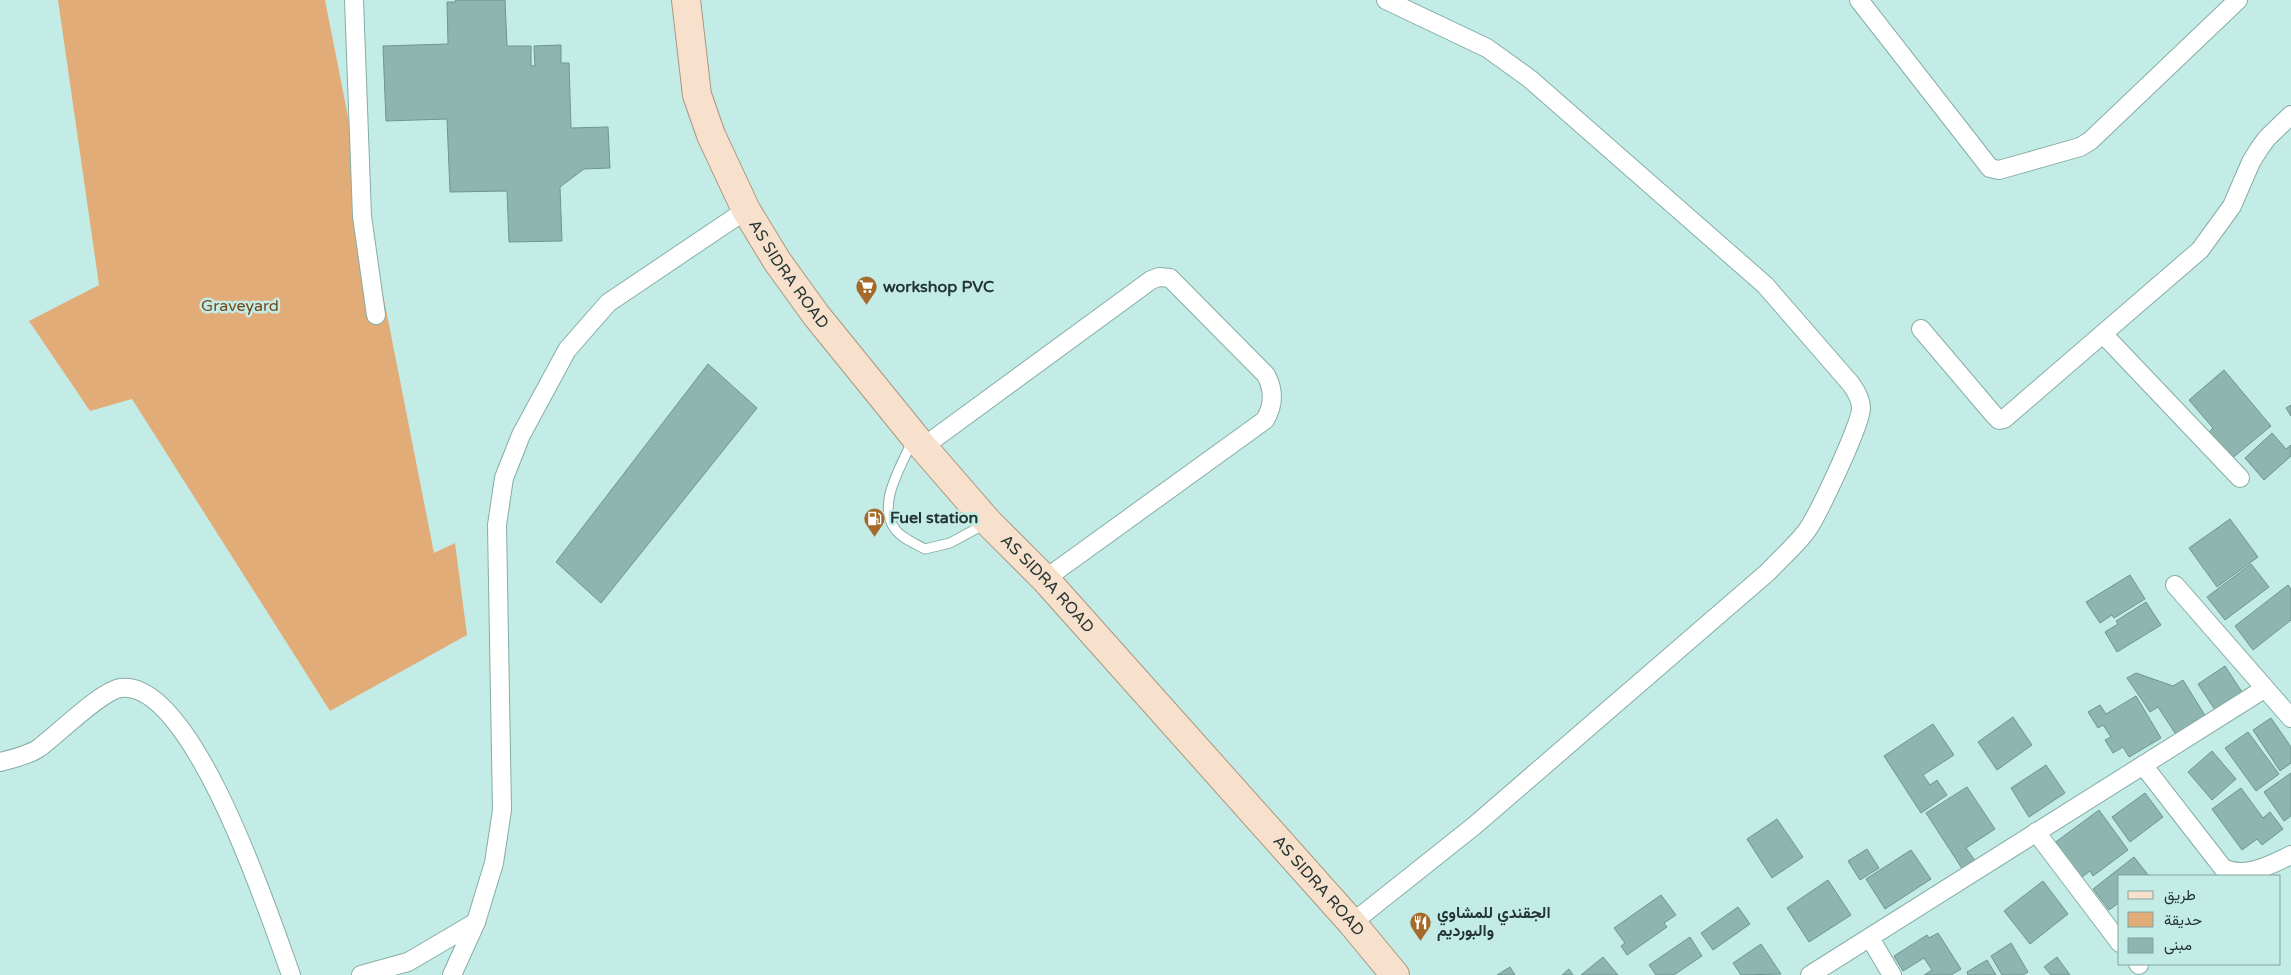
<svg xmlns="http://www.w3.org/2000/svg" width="2291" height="975" viewBox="0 0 2291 975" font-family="'Varela Round',Vazirmatn,sans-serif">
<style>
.green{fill:#e2ac79}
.building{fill:#8eb5b0;stroke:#6f9590}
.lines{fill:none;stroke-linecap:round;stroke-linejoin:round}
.lane-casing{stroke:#86ada8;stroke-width:11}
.street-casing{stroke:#86ada8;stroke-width:20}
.primary-casing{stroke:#ab9780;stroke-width:30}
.lane{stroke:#fff;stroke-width:9}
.street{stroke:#fff;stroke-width:18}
.primary{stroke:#f8e1cc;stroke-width:28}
.labels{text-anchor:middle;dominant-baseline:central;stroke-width:5;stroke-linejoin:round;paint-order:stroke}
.street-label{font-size:16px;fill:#243432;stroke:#c3ece6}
.poi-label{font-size:16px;font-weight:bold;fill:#243432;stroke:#c3ece6;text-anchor:start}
.park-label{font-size:16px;fill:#74481a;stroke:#c3ece6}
</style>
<rect width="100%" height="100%" fill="#c3ece6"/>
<path class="green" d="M58 0H325L434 553 455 543 467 635 330 711 132 399 90 411 29 321 99 285Z"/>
<g class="building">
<path d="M455 0H505L507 46H531V66H535L534 46 561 45V63H569L571 128 608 127 610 168 584 169 560 187 562 241 509 242 507 191 450 192 447 119 386 121 383 46 448 44 447 2H456Z"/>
<path d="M708 364 757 408 601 603 556 562Z"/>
<path d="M2224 370 2271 426 2230 460 2208 433 2213 428 2189 400Z"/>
<path d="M2291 405V416L2286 408Z"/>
<path d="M2272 433 2286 449 2291 445V456L2264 480 2245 458Z"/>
<path d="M2230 519 2258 557 2217 587 2189 548Z"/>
<path d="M2251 564 2269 587 2225 620 2207 597Z"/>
<path d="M2130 575 2145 599 2114 618 2112 615 2100 623 2086 602Z"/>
<path d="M2288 585 2291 589V620L2253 650 2235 626Z"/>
<path d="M2146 602 2161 625 2117 652 2105 632 2118 624 2116 621Z"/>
<path d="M2225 666 2244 695 2217 713 2198 684Z"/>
<path d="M2136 673 2173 686 2183 680 2206 717 2177 736 2158 707 2150 712 2127 678Z"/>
<path d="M2136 696 2161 738 2129 757 2123 747 2113 753 2105 740 2111 737 2103 725 2098 728 2088 712 2100 705 2106 714Z"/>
<path d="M2013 717 2032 745 1997 770 1978 742Z"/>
<path d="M2271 718 2291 747V763L2280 771 2253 730Z"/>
<path d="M1933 724 1954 755 1923 775 1930 785 1937 780 1947 795 1921 813 1884 756Z"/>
<path d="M2248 732 2279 774 2256 791 2225 748Z"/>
<path d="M2212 751 2236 779 2212 800 2188 772Z"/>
<path d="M2046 765 2065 793 2029 817 2011 788Z"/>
<path d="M2291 773V816L2284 821 2264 792Z"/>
<path d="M1967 787 1995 829 1966 848 1976 862 1963 870 1926 813Z"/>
<path d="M2241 788 2263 818 2270 812 2283 829 2262 845 2257 839 2242 850 2212 809Z"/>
<path d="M2145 793 2163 817 2130 842 2112 817Z"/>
<path d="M2099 810 2128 850 2093 876 2090 871 2078 880 2053 844Z"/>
<path d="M1777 819 1803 857 1772 878 1747 839Z"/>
<path d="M1867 849 1879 868 1860 880 1848 861Z"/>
<path d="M1911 850 1931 879 1885 909 1866 879Z"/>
<path d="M2134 857 2149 876H2120V902L2109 910 2093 889Z"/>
<path d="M1828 880 1851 915 1809 942 1787 908Z"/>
<path d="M2043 881 2068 914 2030 944 2004 911Z"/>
<path d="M1661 895 1676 915 1664 923 1667 927 1627 955 1621 946 1625 943 1614 928Z"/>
<path d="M1738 907 1750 924 1713 950 1701 933Z"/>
<path d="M1938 933 1961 969 1951 975H1924L1932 970 1924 958 1903 971 1894 956 1927 935 1929 938Z"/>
<path d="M1690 937 1702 956 1674 975H1656L1649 965Z"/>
<path d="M2011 943 2028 972 2023 975H2002L1991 956Z"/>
<path d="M1761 944 1781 974 1741 975 1733 963Z"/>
<path d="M1603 957 1618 975H1581Z"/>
<path d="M2057 957 2070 975H2051L2044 967Z"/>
<path d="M1987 960 1996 975H1968L1967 972Z"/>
<path d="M1510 967 1515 975H1497Z"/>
<path d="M1569 969 1573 975H1562Z"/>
</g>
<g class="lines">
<defs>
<path id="lane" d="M912 441C902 466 876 504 895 529 901 538 916 544 925 549L950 543 985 524"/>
<g id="street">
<path d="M354 0 362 216 376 315"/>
<path d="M1859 0 1990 168 1999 170 2080 147 2090 141 2238 0"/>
<path d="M1921 329 1994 415 1999 420 2004 419 2200 250 2232 206 2251 162 2259 149 2267 138 2291 115"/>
<path d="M2104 335 2240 478"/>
<path d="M923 447 1151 280 1159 277 1170 278 1266 375C1274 390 1274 405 1265 420L1045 579"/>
<path d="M2175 585 2291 718"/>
<path d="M0 762C12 759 29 755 39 748 58 734 102 690 121 688 193 679 271 920 291 975"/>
<path d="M2143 765 2223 868C2245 879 2270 865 2291 855"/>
<path d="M2036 832 2120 943"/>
<path d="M1352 923 1474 826 1768 572C1780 559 1794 547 1805 533 1816 520 1862 422 1861 408 1861 399 1856 391 1851 384L1765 285 1530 79 1487 48 1386 0"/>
<path d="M1870 938 1892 975"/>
<path d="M2138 964 2139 965"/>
<path d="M361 975 408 962 476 922"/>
<path d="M452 975 476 922 494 863 502 810 497 525 504 478 521 435 567 350 608 303 746 210"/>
<path d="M1810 975 2264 689"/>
</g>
<g id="primary">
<path id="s1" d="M686 0 697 95 711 135 746 210 777 261 816 315 923 447 988 522 1045 579 1352 923 1395 975"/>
</g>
</defs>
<use href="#lane" class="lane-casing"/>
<use href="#street" class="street-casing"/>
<use href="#primary" class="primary-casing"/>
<use href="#lane" class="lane"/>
<use href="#street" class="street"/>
<use href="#primary" class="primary"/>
</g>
<defs>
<symbol id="supermarket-pin" viewBox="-11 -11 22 30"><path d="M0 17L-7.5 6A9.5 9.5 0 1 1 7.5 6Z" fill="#a56a2b" stroke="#c3ece6"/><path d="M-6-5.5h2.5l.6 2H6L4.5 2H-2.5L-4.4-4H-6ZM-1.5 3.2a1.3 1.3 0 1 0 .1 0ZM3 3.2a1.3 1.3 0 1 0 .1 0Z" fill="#fff"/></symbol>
<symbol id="fuel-pin" viewBox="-11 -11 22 30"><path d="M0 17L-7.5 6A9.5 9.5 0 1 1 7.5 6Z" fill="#a56a2b" stroke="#c3ece6"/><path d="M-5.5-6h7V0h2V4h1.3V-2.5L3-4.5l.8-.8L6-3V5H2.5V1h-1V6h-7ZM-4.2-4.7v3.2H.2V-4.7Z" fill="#fff"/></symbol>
<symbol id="restaurant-pin" viewBox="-11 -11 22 30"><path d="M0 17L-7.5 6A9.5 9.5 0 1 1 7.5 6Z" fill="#a56a2b" stroke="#c3ece6"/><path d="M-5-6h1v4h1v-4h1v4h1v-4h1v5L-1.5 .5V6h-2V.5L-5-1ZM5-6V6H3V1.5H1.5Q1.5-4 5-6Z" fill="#fff"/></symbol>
</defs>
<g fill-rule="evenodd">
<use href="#supermarket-pin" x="854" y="274" width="25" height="34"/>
<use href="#fuel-pin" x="862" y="506" width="25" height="34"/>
<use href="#restaurant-pin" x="1408" y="910" width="25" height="34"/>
</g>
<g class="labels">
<g class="street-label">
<text stroke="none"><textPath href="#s1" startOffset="298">AS SIDRA ROAD</textPath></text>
<text stroke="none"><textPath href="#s1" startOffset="702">AS SIDRA ROAD</textPath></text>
<text stroke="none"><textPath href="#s1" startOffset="1108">AS SIDRA ROAD</textPath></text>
</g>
<g class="poi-label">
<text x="883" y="287">workshop PVC</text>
<text x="890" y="518">Fuel station</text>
<text x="1437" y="913">الجقندي للمشاوي<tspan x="1437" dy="18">والبورديم</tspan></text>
</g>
<g class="park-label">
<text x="240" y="306">Graveyard</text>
</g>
</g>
<rect x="2118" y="875" width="162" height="90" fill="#c3ece6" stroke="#83a29e"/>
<rect x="2128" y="891" width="25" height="8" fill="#f8e1cc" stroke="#83a29e"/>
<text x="2164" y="900" font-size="15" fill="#243432">طريق</text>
<rect x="2128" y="912" width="25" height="15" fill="#e2ac79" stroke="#83a29e"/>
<text x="2164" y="925" font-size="15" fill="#243432">حديقة</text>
<rect x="2128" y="938" width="25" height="15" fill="#8eb5b0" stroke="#83a29e"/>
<text x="2164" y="950" font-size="15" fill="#243432">مبنى</text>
</svg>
